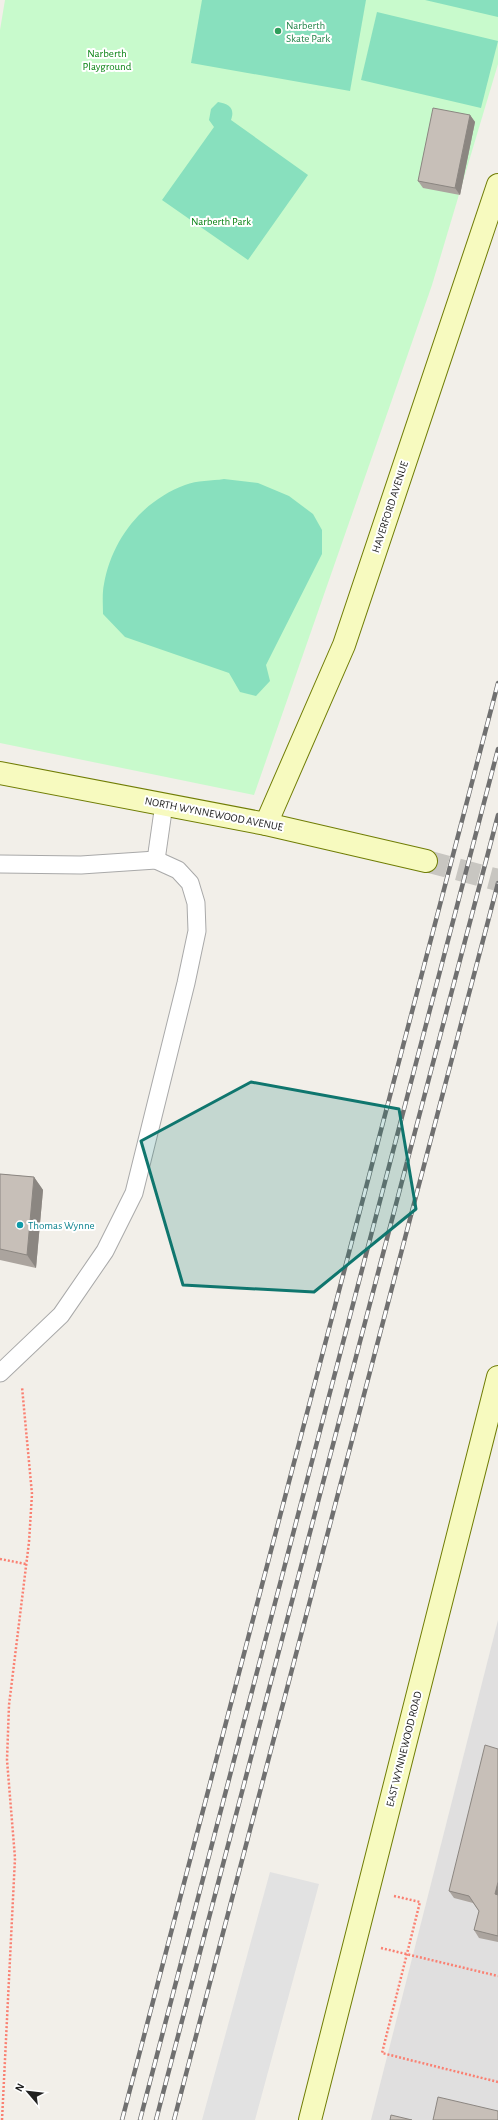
<svg xmlns="http://www.w3.org/2000/svg" width="498" height="2120" viewBox="0 0 498 2120" font-family="'Alegreya Sans',sans-serif">
<style>
.residential{fill:#e0dfdf}
.park{fill:#c8facc}
.pitch{fill:#88e0be}
.parking{fill:#e2e2e2}
.lines{fill:none;stroke-linecap:round;stroke-linejoin:round}
.secondary-tunnel{stroke:#c8c6c1;stroke-width:22;stroke-dasharray:22 11;stroke-linecap:butt}
.lane-casing{stroke:#a9a9a9;stroke-width:19}
.secondary-casing{stroke:#707d05;stroke-width:24}
.path{stroke:#fa8072;stroke-width:2.5;stroke-dasharray:2 2;stroke-linecap:butt}
.lane{stroke:#fff;stroke-width:17}
.secondary{stroke:#f7fabf;stroke-width:22}
.rail-casing{stroke:#707070;stroke-width:4.5}
.rail{stroke:#fff;stroke-width:3;stroke-dasharray:9;stroke-linecap:butt}
.wall{fill:#aba49e}
.shaded-wall{fill:#8b8681}
.building{fill:#c7bfb8;stroke:#8b8681}
.marked{fill:#0f766e;fill-opacity:0.2;stroke:#0f766e;stroke-width:3;stroke-linejoin:round}
.leisure-dot{fill:#2e9e5b;stroke:#fff;stroke-width:1.5}
.culture-dot{fill:#0f9aa8;stroke:#fff;stroke-width:1.5}
.labels{text-anchor:middle;dominant-baseline:central;stroke-width:4;stroke-linejoin:round;paint-order:stroke}
.leisure-label{font-size:11px;fill:#27864d;stroke:#fff;text-anchor:start}
.park-label{font-size:11px;fill:#0c8416;stroke:#fff}
.street-label{font-size:11px;fill:#222;stroke:#fff}
.culture-label{font-size:11px;fill:#0d838f;stroke:#fff;text-anchor:start}
</style>
<rect width="100%" height="100%" fill="#f2efe9"/>
<path class="residential" d="M498 1620V2120H371Z"/>
<path class="park" d="M5 0H498V64L432 285 254 795 0 743V30Z"/>
<g class="pitch">
<path d="M202 0H366L350 91 191 63Z"/>
<path d="M425 0H498V17Z"/>
<path d="M377 12 498 41 481 108 361 80Z"/>
<path d="M218 102C230 104 235 109 231 120L308 175 248 260 162 200 214 127 209 120 211 109Z"/>
<path d="M224 479 258 483 289 496 313 514 322 530V554L266 665 270 681 256 696 240 692 229 673 125 637 103 614C103 605 102 593 104 584 112 539 142 501 185 485 197 480 212 481 224 479Z"/>
</g>
<path class="parking" d="M270 1872 319 1884 255 2120H202Z"/>
<g class="lines">
<path class="secondary-tunnel" d="M426 861 498 880"/>
<defs>
<g id="lane">
<path d="M156 860 164 804"/>
<path d="M0 864 81 865 156 860 178 870 190 883 196 903 197 931 186 983 134 1193 105 1251 61 1315 0 1373"/>
</g>
<g id="secondary">
<path d="M0 773 266 824 426 861"/>
<path d="M266 824 344 645 498 185"/>
<path d="M310 2120 498 1377"/>
</g>
</defs>
<use href="#lane" class="lane-casing"/>
<use href="#secondary" class="secondary-casing"/>
<g class="path">
<path d="M0 1559 26 1564"/>
<path d="M394 1896 420 1902 382 2053 498 2082"/>
<path d="M381 1948 498 1976"/>
<path d="M2 2120 15 1858 7 1760 9 1705 29 1542 32 1494 22 1387"/>
</g>
<use href="#lane" class="lane"/>
<use href="#secondary" class="secondary"/>
<defs>
<g id="rail">
<path d="M122 2120 498 683"/>
<path d="M140 2120 498 749"/>
<path d="M156 2120 498 815"/>
<path d="M174 2120 498 883"/>
</g>
</defs>
<use href="#rail" class="rail-casing"/>
<use href="#rail" class="rail"/>
</g>
<g class="wall">
<path d="M470 115 475 122 460 195 423 188 418 181Z"/>
<path d="M0 1174 34 1177 43 1190 36 1268 0 1260Z"/>
<path d="M498 1749V1942L479 1938 474 1930 479 1911 473 1903 454 1898 449 1891Z"/>
</g>
<g class="shaded-wall">
<path d="M470 115 475 122 460 195 455 188Z"/>
<path d="M34 1177 43 1190 36 1268 27 1255Z"/>
<path d="M498 1882V1899L495 1894Z"/>
</g>
<g class="building">
<path d="M433 108 470 115 455 188 418 181Z"/>
<path d="M0 1174 34 1177 27 1255 0 1249Z"/>
<path d="M485 1745 498 1749V1882L495 1894 498 1895V1936L474 1930 479 1911 469 1896 449 1891Z"/>
<path d="M438 2097 498 2111V2120H433Z"/>
<path d="M391 2115 412 2120H390Z"/>
</g>
<path class="marked" d="M251 1082 399 1109 416 1209 314 1292 183 1285 141 1141Z"/>
<circle class="leisure-dot" cx="278" cy="31" r="4"/>
<circle class="culture-dot" cx="20" cy="1225" r="4"/>
<g class="labels">
<g class="leisure-label">
<text x="286" y="25">Narberth<tspan x="286" dy="13">Skate Park</tspan></text>
</g>
<g class="park-label">
<text x="107" y="53">Narberth<tspan x="107" dy="13">Playground</tspan></text>
<text x="221" y="221">Narberth Park</text>
</g>
<g class="street-label">
<text transform="translate(390 507) rotate(-72)">HAVERFORD AVENUE</text>
<text transform="translate(214 814) rotate(11)">NORTH WYNNEWOOD AVENUE</text>
<text transform="translate(404 1749) rotate(-76)">EAST WYNNEWOOD ROAD</text>
</g>
<g class="culture-label">
<text x="28" y="1225">Thomas Wynne</text>
</g>
</g>
<g transform="translate(28 2092) rotate(298)" stroke="#ffffff" stroke-width="3" paint-order="stroke">
<path d="M0-3L7 15L0 10L-7 15Z" fill="#222222"/>
<text y="-6" font-size="11" font-weight="bold" text-anchor="middle" fill="#222222">N</text>
</g>
</svg>
